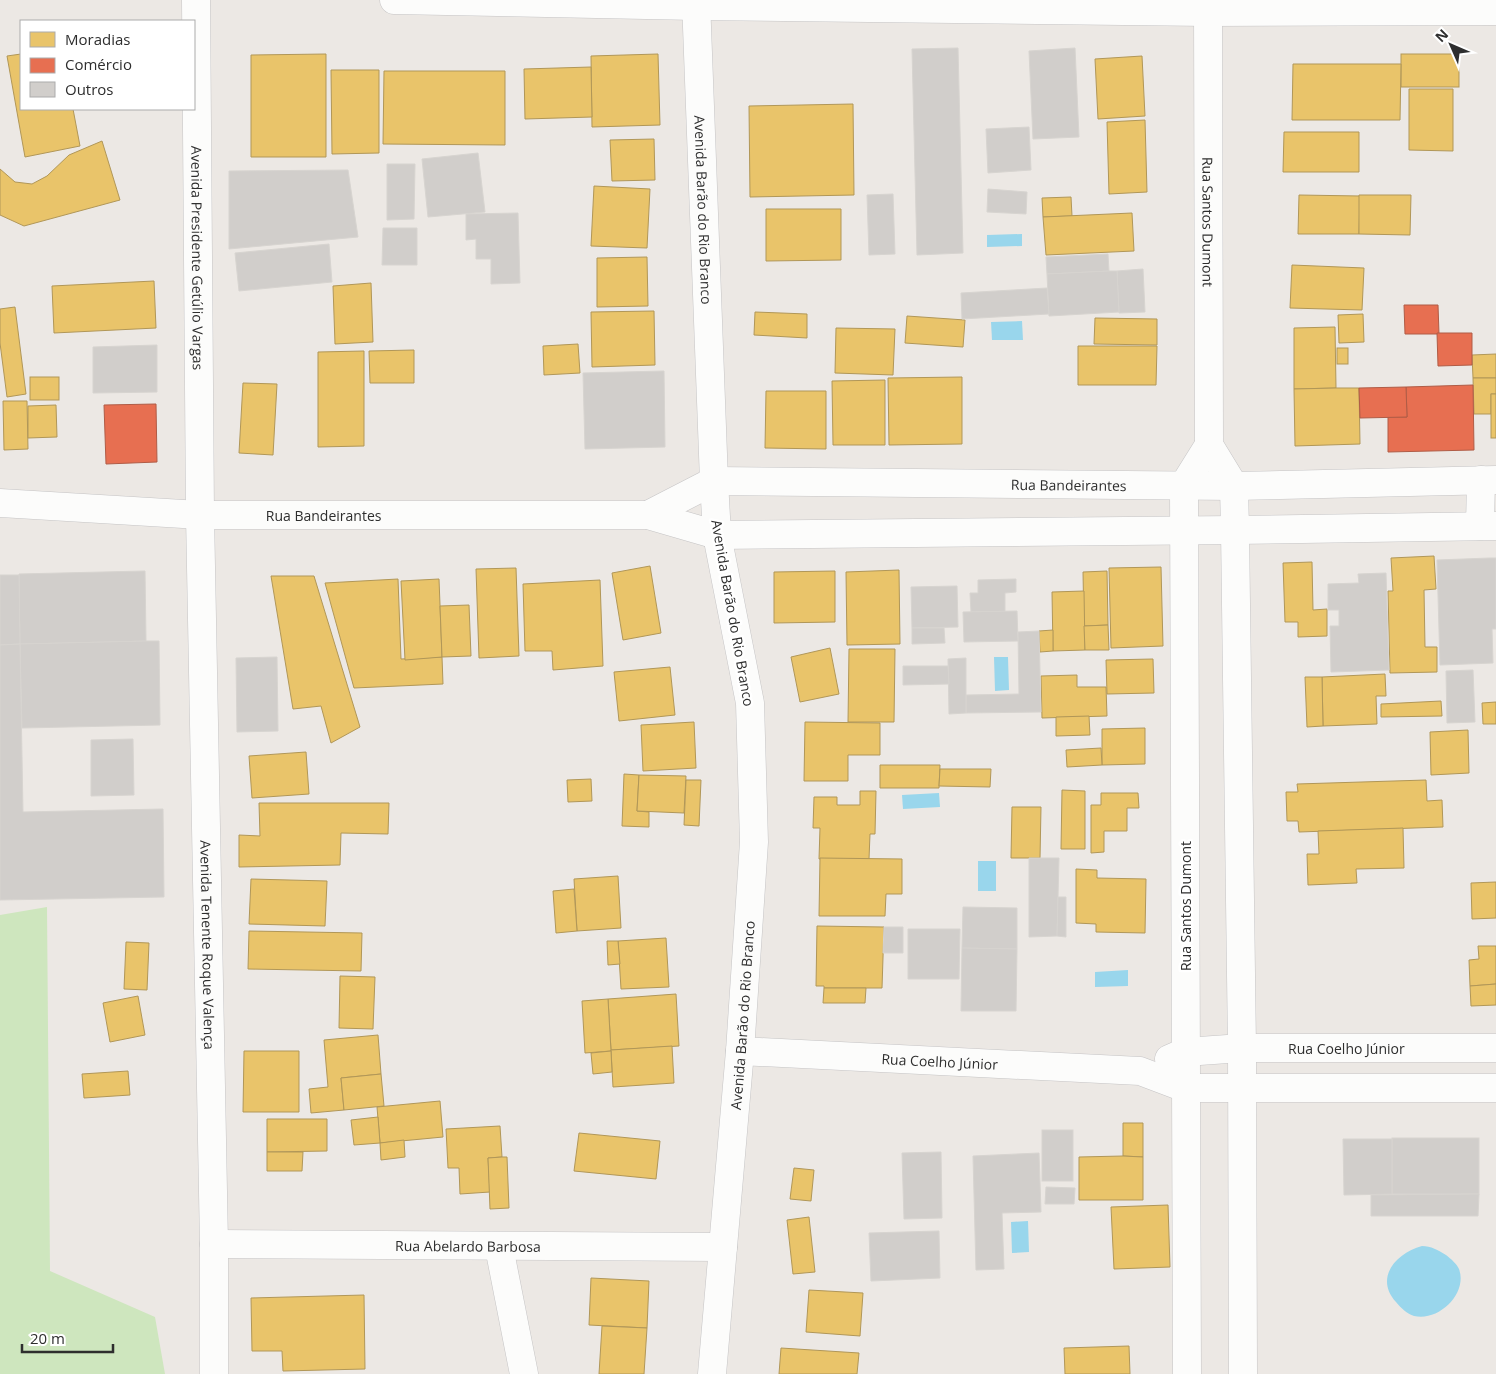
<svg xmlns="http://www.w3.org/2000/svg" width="1496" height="1374" viewBox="0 0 1496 1374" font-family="'Open Sans',sans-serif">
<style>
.green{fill:#cee6be}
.water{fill:#99d6ec}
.homes{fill:#e9c46a;stroke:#b19758}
.shops{fill:#e76f51;stroke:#b05c46}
.building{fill:#d1cecb;stroke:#d7d4d0}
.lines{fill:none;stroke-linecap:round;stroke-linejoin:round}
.minor-casing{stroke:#c5c4c5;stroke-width:29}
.tertiary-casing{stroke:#c5c4c5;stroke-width:29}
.minor{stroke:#fcfcfb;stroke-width:28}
.tertiary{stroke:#fcfcfb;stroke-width:28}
.labels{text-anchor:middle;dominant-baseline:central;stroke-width:5;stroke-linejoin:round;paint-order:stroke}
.street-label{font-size:14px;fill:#2e2e2e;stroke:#fff}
</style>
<rect width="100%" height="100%" fill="#ece8e4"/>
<path class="green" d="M47 907 50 1271 155 1317 165 1374H0V915Z"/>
<g class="water">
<path d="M1022 234V246L987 247V235Z"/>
<path d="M1022 321 1023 340H992L991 322Z"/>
<path d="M994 657H1008L1009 690 995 691Z"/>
<path d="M939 793 940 807 903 809 902 795Z"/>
<rect x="978" y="861" width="18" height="30"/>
<path d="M1128 970V986L1095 987V972Z"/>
<path d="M1028 1221 1029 1252 1012 1253 1011 1222Z"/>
<path d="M1422 1246C1431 1246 1438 1250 1446 1255 1451 1259 1457 1264 1459 1269 1468 1293 1439 1322 1414 1316 1407 1314 1401 1308 1396 1302 1374 1278 1396 1253 1422 1246Z"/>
</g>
<g class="homes">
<path d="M21 54V109H73L80 146 25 157 7 56Z"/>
<path d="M326 54V157H251V55Z"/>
<path d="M658 54 660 125 592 127 591 56Z"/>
<rect x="1401" y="54" width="58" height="33"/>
<path d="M1142 56 1145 116 1098 119 1095 59Z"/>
<path d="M1293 64H1401L1400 120H1292Z"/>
<path d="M591 67 592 117 525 119 524 69Z"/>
<path d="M331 70H379V153L332 154Z"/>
<path d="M384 71H505V145L383 144Z"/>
<path d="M1409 89H1453V151L1409 150Z"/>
<path d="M853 104 854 195 750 197 749 106Z"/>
<path d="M1145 120 1147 192 1109 194 1107 122Z"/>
<path d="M1284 132H1359V172H1283Z"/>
<path d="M654 139 655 180 612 181 610 140Z"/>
<path d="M102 141 120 200 24 226 0 215V169L15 182 32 184 47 176 69 155Z"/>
<path d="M594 186 650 189 647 248 591 246Z"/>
<path d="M1299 195 1360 196 1359 234H1298Z"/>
<path d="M1411 195 1410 235 1359 234V195Z"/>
<path d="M1071 197 1072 216 1043 217 1042 198Z"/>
<path d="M766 209H841V260L766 261Z"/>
<path d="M1132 213 1134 251 1046 255 1043 217Z"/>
<path d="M647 257 648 306 597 307V258Z"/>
<path d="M1292 265 1364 268 1362 310 1290 308Z"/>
<path d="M154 281 156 328 54 333 52 286Z"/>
<path d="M371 283 373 342 335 344 333 286Z"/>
<path d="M15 307 26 394 7 397 0 343V309Z"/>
<path d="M654 311 655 365 592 367 591 312Z"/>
<path d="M755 312 807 314V338L754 335Z"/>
<path d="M1363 314 1364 342 1339 343 1338 315Z"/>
<path d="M907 316 965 320 963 347 905 343Z"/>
<path d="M1095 318 1157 319V345L1094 344Z"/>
<path d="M1335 327 1336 388 1294 389V328Z"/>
<path d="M836 328 895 329 893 375 835 373Z"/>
<path d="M578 344 580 373 544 375 543 346Z"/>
<path d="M1078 346H1157L1156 385H1078Z"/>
<rect x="1337" y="348" width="11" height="16"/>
<path d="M414 350V383H370L369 351Z"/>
<path d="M364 351V446L318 447V352Z"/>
<path d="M1496 354V378H1473L1472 355Z"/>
<rect x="30" y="377" width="29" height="23"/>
<path d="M962 377V444L889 445 888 378Z"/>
<path d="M1473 378H1496V394H1491V414H1474Z"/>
<path d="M885 380V445H833L832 381Z"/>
<path d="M243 383 277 384 273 455 239 453Z"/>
<path d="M1336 388H1359L1360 444 1295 446 1294 389Z"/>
<path d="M766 391H826V449L765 448Z"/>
<rect x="1491" y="394" width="5" height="44"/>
<path d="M3 401H27L28 449 4 450Z"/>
<path d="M56 405 57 437 28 438V406Z"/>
<path d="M1434 556 1436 589 1424 590 1425 647H1437V672L1390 673 1388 591H1393L1391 558Z"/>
<path d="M1312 562 1313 610 1327 609V636L1298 637V622H1285L1283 563Z"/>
<path d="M650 566 661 633 623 640 612 573Z"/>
<path d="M1161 567 1163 646 1111 648 1109 568Z"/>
<path d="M516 568 519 656 479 658 476 569Z"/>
<path d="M899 570 900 644 847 645 846 572Z"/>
<path d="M835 571V622L774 623V572Z"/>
<path d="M1107 571 1108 625 1084 626 1083 572Z"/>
<path d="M271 576H314L360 727 331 743 321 706 293 709Z"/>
<path d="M398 579 401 659 442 657 443 684 354 688 325 583Z"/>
<path d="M439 579 442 657 405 660 401 581Z"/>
<path d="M600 580 603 666 553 670 552 651H525L523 584Z"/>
<path d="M1084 591 1085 650 1053 651 1052 592Z"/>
<path d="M469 605 471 656 442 657 440 606Z"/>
<path d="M1108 625 1109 650H1085L1084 626Z"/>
<path d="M1053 630V651L1040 652 1039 631Z"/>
<path d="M830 648 839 694 800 702 791 657Z"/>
<path d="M849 649H895L894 722H848Z"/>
<path d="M1153 659 1154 693 1107 694 1106 660Z"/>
<path d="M670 667 675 715 619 721 614 672Z"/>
<path d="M1385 674 1386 696H1376L1377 724 1323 726 1322 677Z"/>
<path d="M1077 675V687H1106L1107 716 1042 718 1041 676Z"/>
<path d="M1305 677H1322L1323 726 1307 727Z"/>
<path d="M1441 701 1442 716 1381 717V704Z"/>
<path d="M1496 702V724H1483L1482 703Z"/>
<path d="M1089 716 1090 735 1056 736V717Z"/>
<path d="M694 722 696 768 643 771 641 725Z"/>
<path d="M805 722 880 723V755H848V781H804Z"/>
<path d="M1145 728V764L1102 765V729Z"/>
<path d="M1468 730 1469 773 1431 775 1430 732Z"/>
<path d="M1101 748 1102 765 1067 767 1066 750Z"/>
<path d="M306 752 309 794 252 798 249 756Z"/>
<path d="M880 765H940L939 788H880Z"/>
<path d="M940 769H991L990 787 939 786Z"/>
<path d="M624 774 639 775 637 811 649 812V827L622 826Z"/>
<path d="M639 775 686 776 684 813 637 811Z"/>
<path d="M591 779 592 801 568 802 567 780Z"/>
<path d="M686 780H701L699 826 684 825Z"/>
<path d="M1426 780 1427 801 1442 800 1443 827 1299 832 1298 821H1287L1286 792H1298L1297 784Z"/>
<path d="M1062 790 1085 791V849H1061Z"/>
<path d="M860 791H876L875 834H870L869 859H819L820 828H813L814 797H837V805H860Z"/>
<path d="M1101 793H1138L1139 808H1127V831H1104V852L1091 853V805H1101Z"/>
<path d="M259 803H389L388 834 341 833 340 865 239 867V835L260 836Z"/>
<path d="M1012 807H1041L1040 858H1011Z"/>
<path d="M1403 828 1404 868 1356 869 1357 883 1308 885 1307 854H1319L1318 831Z"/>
<path d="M820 858 902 859V894H886L885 916H819Z"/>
<path d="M1076 869 1097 870V878L1146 879 1145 933 1096 932V924L1076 923Z"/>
<path d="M618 876 621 928 577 931 574 879Z"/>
<path d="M251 879 327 881 325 926 249 924Z"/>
<path d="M1496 882V918L1472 919 1471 883Z"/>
<path d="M574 889 577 931 556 933 553 891Z"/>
<path d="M817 926 884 927 882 988H824V986H816Z"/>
<path d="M249 931 362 933 361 971 248 969Z"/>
<path d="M666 938 669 987 621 989 618 941Z"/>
<path d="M607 941H618L620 964 608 965Z"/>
<path d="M126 942 149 943 147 990 124 989Z"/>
<path d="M1478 946H1496V984L1470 986 1469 960 1479 959Z"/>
<path d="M340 976 375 977 373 1029 339 1028Z"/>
<path d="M1496 984V1005L1471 1006 1470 986Z"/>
<path d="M824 988H866L865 1003H823Z"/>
<path d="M676 994 679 1046 611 1050 608 999Z"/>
<path d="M138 996 145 1035 110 1042 103 1003Z"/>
<path d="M608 999 611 1051 585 1053 582 1001Z"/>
<path d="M378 1035 381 1074 341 1078 344 1110 311 1113 309 1089 328 1087 324 1040Z"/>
<path d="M672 1046 674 1083 613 1087 611 1050Z"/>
<path d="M244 1051H299V1112H243Z"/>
<path d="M611 1051 612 1072 593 1074 591 1053Z"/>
<path d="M128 1071 130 1095 84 1098 82 1074Z"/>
<path d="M381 1074 384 1106 344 1110 341 1078Z"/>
<path d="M440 1101 443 1137 380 1143 377 1107Z"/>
<path d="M378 1117 380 1143 354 1145 351 1120Z"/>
<path d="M267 1119H327V1151L267 1152Z"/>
<path d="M1123 1123H1143V1157L1123 1156Z"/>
<path d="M500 1126 502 1157 488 1158 490 1192 460 1194 459 1168H448L446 1129Z"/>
<path d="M579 1133 660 1141 656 1179 574 1171Z"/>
<path d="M404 1140 405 1157 381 1160 380 1143Z"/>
<path d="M267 1152H303L302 1171H267Z"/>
<path d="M1123 1156 1143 1157V1200H1079V1157Z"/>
<path d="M502 1157H507L509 1208 490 1209 488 1158Z"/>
<path d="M794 1168 814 1170 811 1201 790 1199Z"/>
<path d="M1168 1205 1170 1267 1114 1269 1111 1207Z"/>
<path d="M809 1217 815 1272 793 1274 787 1220Z"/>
<path d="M591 1278 649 1281 647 1328 589 1325Z"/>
<path d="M809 1290 863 1293 860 1336 806 1332Z"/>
<path d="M364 1295 365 1369 283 1371 282 1351H252L251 1298Z"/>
<path d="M602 1326 647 1328 644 1374H599Z"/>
<path d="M1129 1346 1130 1374H1065L1064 1348Z"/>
<path d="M781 1348 859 1353 857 1374H779Z"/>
</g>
<g class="shops">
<path d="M1404 305H1438L1439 334H1405Z"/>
<path d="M1437 333H1472V365L1438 366Z"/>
<path d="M1473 385 1474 450 1388 452V417H1407L1406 387Z"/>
<path d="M1406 387 1407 417 1360 418 1359 388Z"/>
<path d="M156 404 157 462 106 464 104 405Z"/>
</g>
<g class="building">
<path d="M958 48 963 253 917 255 912 49Z"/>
<path d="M1075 48 1079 137 1033 139 1029 51Z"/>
<path d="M1029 127 1031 170 988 173 986 129Z"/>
<path d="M478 153 485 212 428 217 422 159Z"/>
<path d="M387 164H415L414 219 387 220Z"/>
<path d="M348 170 358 237 229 249V171Z"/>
<path d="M988 189 1027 192 1026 214 987 212Z"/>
<path d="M893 194 895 254 869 255 867 195Z"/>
<path d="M518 213 520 283 491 284V259H476V239L466 240V214Z"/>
<path d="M383 228H417V265H382Z"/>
<path d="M329 244 332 282 239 291 235 253Z"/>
<path d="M1108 254 1109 271 1047 274 1046 257Z"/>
<path d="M1143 269 1145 312 1119 313 1117 271Z"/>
<path d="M1109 271H1117L1119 312 1049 316 1047 274Z"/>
<path d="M1047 288 1049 314 962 319 961 293Z"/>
<path d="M157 345V392L93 393V347Z"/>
<path d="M664 371 665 447 585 449 583 373Z"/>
<path d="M1490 558H1496V629H1492L1493 663 1440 665 1437 560Z"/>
<path d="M145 571 146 641 20 644 19 574Z"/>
<path d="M1386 573 1389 670 1331 672 1330 626H1339V610H1328V584L1359 583 1358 574Z"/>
<path d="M0 575H19L20 644 0 645Z"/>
<path d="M1016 579V592L1005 593V612H971L970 593H978V580Z"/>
<path d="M957 586 958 627 912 628 911 587Z"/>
<path d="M1017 611 1018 641 964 642 963 612Z"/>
<path d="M912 628H944L945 643 912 644Z"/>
<path d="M1039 631 1041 712 966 713V695L1019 694 1018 632Z"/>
<path d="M146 641H159L160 725 22 728 20 644Z"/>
<path d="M20 644 23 812 163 809 164 897 0 900V645Z"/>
<path d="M277 657 278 731 237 732 236 658Z"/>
<path d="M966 658V713L949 714 948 659Z"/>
<path d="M903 666H948L949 684 903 685Z"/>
<path d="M1473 670 1475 722 1447 723 1446 671Z"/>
<path d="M133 739 134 795 91 796V740Z"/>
<path d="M1029 858H1059L1057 936 1029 937Z"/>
<path d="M1058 897H1066V937L1057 936Z"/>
<path d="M963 907 1017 908V949L962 948Z"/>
<path d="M884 927H903V953H883Z"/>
<path d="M908 929H960L959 979H908Z"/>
<path d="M962 948 1017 949 1016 1011H961Z"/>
<rect x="1042" y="1130" width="31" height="51"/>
<rect x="1392" y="1138" width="87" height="56"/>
<path d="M1343 1139H1392V1194L1344 1195Z"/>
<path d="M941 1152 942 1218 904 1219 902 1153Z"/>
<path d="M1039 1153 1041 1212 1002 1213 1004 1269 976 1270 973 1156Z"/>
<path d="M1046 1187 1075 1188 1074 1204H1045Z"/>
<path d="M1479 1194 1478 1216H1371V1195Z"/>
<path d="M939 1231 940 1278 871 1281 869 1233Z"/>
</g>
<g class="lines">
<defs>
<g id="minor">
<path d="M394 0 696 6 1208 12 1496 11"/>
<path id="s1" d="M696 0 714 481"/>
<path id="s2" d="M1208 0 1209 445 1234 486 1235 530 1242 1048 1243 1374"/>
<path id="s3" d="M200 515 214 1244V1374"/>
<path id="s4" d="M740 1051 1140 1071 1185 1088H1496"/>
<path id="s5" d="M1169 1059 1185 1052 1242 1048H1496"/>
<path id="s6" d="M214 1244 723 1247"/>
<path d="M499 1247 524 1374"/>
<path d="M1187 1374 1184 485 1209 445"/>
</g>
<g id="tertiary">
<path id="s7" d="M196 0 200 515"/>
<path id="s8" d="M0 503 200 515H648L717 535 1235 530 1496 526"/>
<path id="s9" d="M648 515 714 481 1234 486 1496 480"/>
<path d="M1480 526 1481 480"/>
<path id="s10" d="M712 1374 740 1051 754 842 750 703 717 535 714 481"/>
</g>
</defs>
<use href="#minor" class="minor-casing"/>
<use href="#tertiary" class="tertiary-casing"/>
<use href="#minor" class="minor"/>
<use href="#tertiary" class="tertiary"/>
</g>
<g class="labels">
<g class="street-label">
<text stroke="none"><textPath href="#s1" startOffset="210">Avenida Barão do Rio Branco</textPath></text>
<text stroke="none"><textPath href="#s2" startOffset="222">Rua Santos Dumont</textPath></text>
<text stroke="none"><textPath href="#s7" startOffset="258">Avenida Presidente Getúlio Vargas</textPath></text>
<text stroke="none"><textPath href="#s9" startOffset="429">Rua Bandeirantes</textPath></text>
<text stroke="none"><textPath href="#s8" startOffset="324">Rua Bandeirantes</textPath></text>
<text transform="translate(733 613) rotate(80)">Avenida Barão do Rio Branco</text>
<text transform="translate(1185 906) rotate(-90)">Rua Santos Dumont</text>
<text stroke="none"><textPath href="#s3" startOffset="430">Avenida Tenente Roque Valença</textPath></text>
<text stroke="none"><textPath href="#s10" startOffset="360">Avenida Barão do Rio Branco</textPath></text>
<text stroke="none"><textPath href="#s5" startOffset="179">Rua Coelho Júnior</textPath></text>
<text stroke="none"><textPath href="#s4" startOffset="200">Rua Coelho Júnior</textPath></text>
<text stroke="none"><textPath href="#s6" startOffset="254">Rua Abelardo Barbosa</textPath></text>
</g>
</g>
<rect x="20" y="20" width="175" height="90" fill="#ffffff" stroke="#ababab"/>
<rect x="30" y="32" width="25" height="15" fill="#e9c46a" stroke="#ababab"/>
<text x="65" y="45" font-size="15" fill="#2e2e2e">Moradias</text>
<rect x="30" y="58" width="25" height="15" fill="#e76f51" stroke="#ababab"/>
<text x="65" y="70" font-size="15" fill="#2e2e2e">Comércio</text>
<rect x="30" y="82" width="25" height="15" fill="#d1cecb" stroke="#ababab"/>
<text x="65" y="95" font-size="15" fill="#2e2e2e">Outros</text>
<g transform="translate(1451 45) rotate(315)" stroke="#ffffff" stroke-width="4" paint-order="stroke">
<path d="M0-4L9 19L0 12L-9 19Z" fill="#2e2e2e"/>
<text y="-8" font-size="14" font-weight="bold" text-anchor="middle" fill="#2e2e2e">N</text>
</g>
<path d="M22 1344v8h91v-8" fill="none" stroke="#2e2e2e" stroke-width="2.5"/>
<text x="30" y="1344" font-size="15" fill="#2e2e2e" stroke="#ffffff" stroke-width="4" paint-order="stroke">20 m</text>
</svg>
